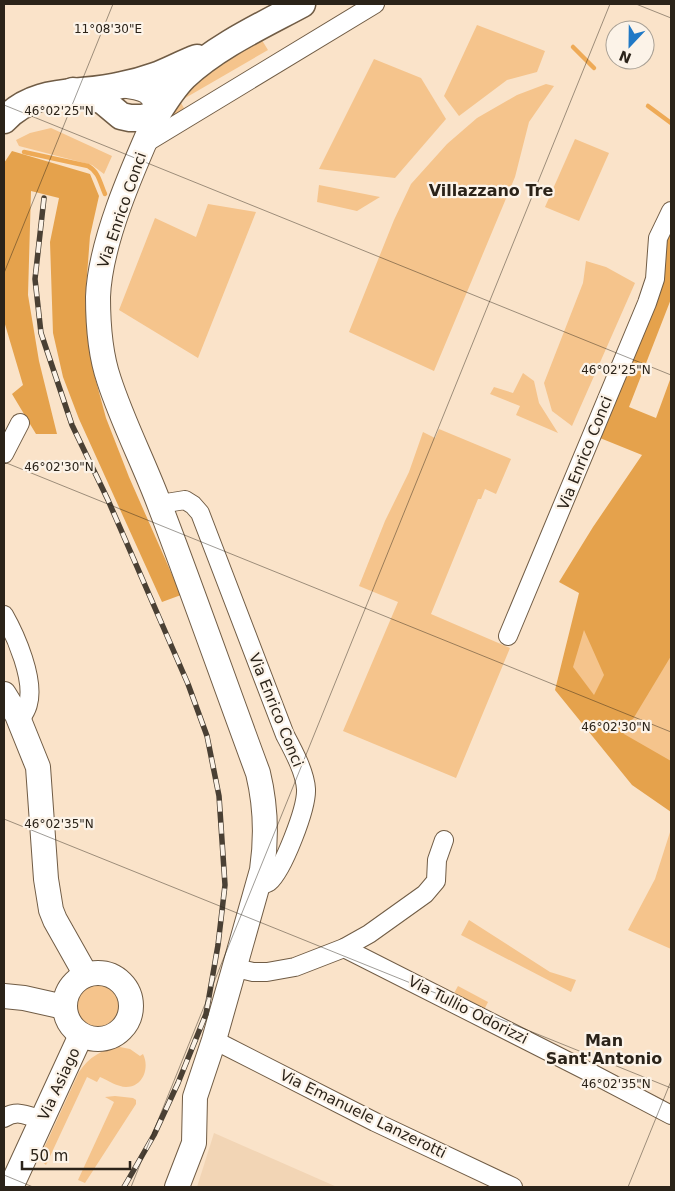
<svg xmlns="http://www.w3.org/2000/svg" width="675" height="1191" viewBox="0 0 675 1191" font-family="'DejaVu Sans',sans-serif">
<style>
.built{fill:#f2d5b5}
.green{fill:#f5c48c}
.forest{fill:#e5a24c;fill-rule:evenodd}
.lines{fill:none;stroke-linecap:round;stroke-linejoin:round}
.stream{stroke:#eeaa56;stroke-width:4.5}
.street-casing{stroke:#705c45;stroke-width:20}
.secondary-casing{stroke:#705c45;stroke-width:26}
.primary-casing{stroke:#705c45;stroke-width:29}
.street{stroke:#fff;stroke-width:18}
.secondary{stroke:#fff;stroke-width:24}
.primary{stroke:#fff;stroke-width:26}
.rail-casing{stroke:#4a4034;stroke-width:5.5}
.rail{stroke:#fcf3e8;stroke-width:4;stroke-dasharray:11;stroke-linecap:butt}
.ticks{fill:none;stroke:#2b2319;stroke-width:1;stroke-opacity:0.45}
.labels{text-anchor:middle;dominant-baseline:central;stroke-width:4.5;stroke-linejoin:round;paint-order:stroke}
.street-label{font-size:15px;fill:#2b2319;stroke:#fcf3e8}
.neighbourhood-label{font-size:16px;font-weight:bold;fill:#2b2319;stroke:#fcf3e8}
.ticks-label{font-size:12px;text-anchor:middle;fill:#2b2319;stroke:#fcf3e8;stroke-width:4.5;stroke-linejoin:round;paint-order:stroke}
</style>
<rect width="100%" height="100%" fill="#fae3c9"/>
<path class="built" d="M214 1133 337 1187H197Z"/>
<g class="green">
<path d="M477 25 545 51 537 72 507 80 459 116 444 96Z"/>
<path d="M260 37 268 50 180 101 185 110 173 117H170C182 95 193 84 213 70L212 68Z"/>
<path d="M374 59 421 78 446 119 395 178 319 169Z"/>
<path d="M546 84 554 86 529 122 515 177 434 371 349 332 394 220 411 184 447 144 477 118 517 95Z"/>
<path d="M51 128 112 156 104 174 92 165 19 146 16 140 30 133Z"/>
<path d="M575 139 609 153 579 221 545 207Z"/>
<path d="M319 185 380 197 357 211 317 202Z"/>
<path d="M208 204 256 212 198 358 119 310 155 218 196 237Z"/>
<path d="M586 261 606 267 635 283 572 426 552 411 544 383 583 283Z"/>
<path d="M523 373 534 381 539 403 558 433 516 415 520 406 490 394 494 387 513 393Z"/>
<path d="M439 429 511 459 496 494 485 489 481 499H478L431 614 510 648 456 778 343 731 398 602 359 586 385 521 409 472 423 432 435 438Z"/>
<path d="M671 466V790L636 773 570 668 583 610Z"/>
<path d="M671 829V949L628 930 655 879Z"/>
<path d="M469 920 550 972 576 980 571 992 461 935Z"/>
<circle cx="97" cy="1006" r="23"/>
<path d="M458 986 488 1002 484 1010 453 995Z"/>
<path d="M120 1047 130 1049 140 1056 143 1054C150 1068 143 1087 126 1087 118 1087 107 1080 100 1077L97 1082 87 1077 46 1165 39 1159 79 1072C89 1057 102 1049 120 1047Z"/>
<path d="M115 1096 133 1098 136 1100V1104L85 1183 78 1180 114 1102 105 1097Z"/>
</g>
<g class="forest">
<path d="M12 151 90 174 99 196 90 236 85 302 93 370 106 418 129 477 181 595 162 602 79 419 63 377 53 333 50 242 59 198 31 191 28 295 39 361 57 434H36L12 394 23 385 4 321V163Z"/>
<path d="M671 225V299L629 407 656 418 671 377V656L624 734 671 761V812L632 785 555 690 579 593 559 582 593 527 642 455 600 438 662 244ZM584 630 604 675 594 695 573 667Z"/>
</g>
<g class="lines">
<g class="stream">
<path d="M573 47 594 68"/>
<path d="M648 106 671 123"/>
<path d="M24 152 88 166C99 172 100 183 105 194"/>
</g>
<defs>
<g id="street">
<path d="M144 144 375 4"/>
<path d="M4 454 20 423"/>
<path d="M160 504 185 500 193 505 200 513 285 735C293 750 305 772 306 789 307 808 283 870 269 882 266 884 261 885 258 886"/>
<path d="M4 615C16 636 35 680 28 704 27 710 22 716 20 721"/>
<path d="M508 636 647 303 655 279 658 238 671 211"/>
<path d="M344 948 591 1073 671 1115"/>
<path d="M236 968 253 972H267L295 967 344 948 369 934 425 894 436 881 437 860 444 840"/>
<path d="M214 1040 375 1122 513 1187"/>
<path d="M4 1118C18 1109 28 1116 42 1120"/>
</g>
<g id="secondary">
<path d="M122 85C144 88 156 90 157 114 134 166 100 241 98 297 98 324 100 354 109 380 123 423 144 463 160 506 194 595 225 684 258 773 266 806 267 836 262 870L214 1040 195 1097 194 1143 177 1187"/>
<path d="M4 694 17 715 38 767 46 879 51 910 55 920 86 975"/>
<circle cx="98" cy="1006" r="33"/>
<path d="M4 996 24 998 64 1007"/>
<path d="M11 1187 81 1035"/>
</g>
<g id="primary">
<path d="M73 91 103 101 121 116 130 118H142L157 114C165 101 173 88 184 77 217 46 263 25 302 4"/>
<path d="M4 120C37 85 80 96 122 85 133 83 144 80 155 76 169 71 183 63 197 58"/>
</g>
</defs>
<use href="#street" class="street-casing"/>
<use href="#secondary" class="secondary-casing"/>
<use href="#primary" class="primary-casing"/>
<use href="#street" class="street"/>
<use href="#secondary" class="secondary"/>
<use href="#primary" class="primary"/>
<defs>
<path id="rail" d="M44 198 35 279 41 333 72 425 108 500 188 684 207 736 219 796 225 885 218 945 206 1014 178 1083 154 1135 124 1187"/>
</defs>
<use href="#rail" class="rail-casing"/>
<use href="#rail" class="rail"/>
</g>
<path class="ticks" d="M636 4 671 18M4 105 671 375M4 273 113 4M4 462 671 732M4 819 671 1088M4 1175 33 1187M131 1187 610 4M628 1187 671 1081"/>
<g class="labels">
<g class="street-label">
<text transform="translate(122 210) rotate(-71)">Via Enrico Conci</text>
<text transform="translate(585 453) rotate(-68)">Via Enrico Conci</text>
<text transform="translate(276 710) rotate(68)">Via Enrico Conci</text>
<text transform="translate(468 1010) rotate(27)">Via Tullio Odorizzi</text>
<text transform="translate(59 1084) rotate(-65)">Via Asiago</text>
<text transform="translate(363 1114) rotate(26)">Via Emanuele Lanzerotti</text>
</g>
<g class="neighbourhood-label">
<text x="491" y="190">Villazzano Tre</text>
<text x="604" y="1040">Man<tspan x="604" dy="18">Sant'Antonio</tspan></text>
</g>
</g>
<g class="ticks-label">
<text x="108" y="33">11°08'30"E</text>
<text x="59" y="115">46°02'25"N</text>
<text x="616" y="374">46°02'25"N</text>
<text x="59" y="471">46°02'30"N</text>
<text x="616" y="731">46°02'30"N</text>
<text x="59" y="828">46°02'35"N</text>
<text x="616" y="1088">46°02'35"N</text>
</g>
<rect width="675" height="1191" fill="none" stroke="#2b2319" stroke-width="10"/>
<g transform="translate(630 45) rotate(202)"><circle r="24" fill="#fcf3e8" stroke="#a8a095"/>
<path d="M0-4L9 19L0 12L-9 19Z" fill="#2079c6"/>
<text y="-8" font-size="14" font-weight="bold" text-anchor="middle" fill="#2b2319">N</text>
</g>
<path d="M22 1161v8h108v-8" fill="none" stroke="#2b2319" stroke-width="2.5"/>
<text x="30" y="1161" font-size="15" fill="#2b2319" stroke="#fcf3e8" stroke-width="4" paint-order="stroke">50 m</text>
</svg>
